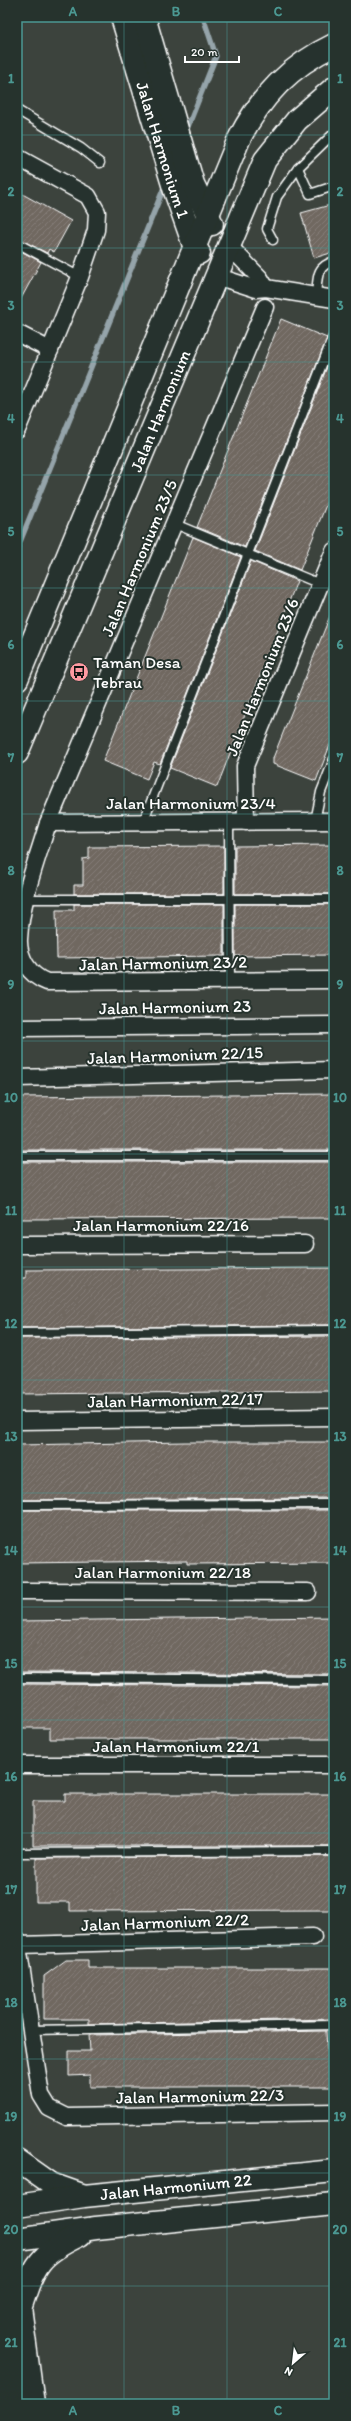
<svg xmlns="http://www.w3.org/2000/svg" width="351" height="2421" viewBox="0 0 351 2421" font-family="Itim,sans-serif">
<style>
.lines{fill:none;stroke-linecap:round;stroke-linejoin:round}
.stream{stroke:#95a4aa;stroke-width:5.5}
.building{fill:url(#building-hatch);stroke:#fff}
.lane-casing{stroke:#fff;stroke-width:11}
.street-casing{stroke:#fff;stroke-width:19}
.secondary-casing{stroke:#fff;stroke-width:25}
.lane{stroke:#26332d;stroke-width:8}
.street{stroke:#26332d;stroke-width:16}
.secondary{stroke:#26332d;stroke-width:22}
.grid{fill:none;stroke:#4b9892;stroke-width:1;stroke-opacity:0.55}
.labels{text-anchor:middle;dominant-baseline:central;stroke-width:4;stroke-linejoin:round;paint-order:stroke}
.street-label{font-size:17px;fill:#fff;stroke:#26332d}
.poi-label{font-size:17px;fill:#fff;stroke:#26332d;text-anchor:start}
.neatline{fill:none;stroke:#4b9892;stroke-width:1.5}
.grid-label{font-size:13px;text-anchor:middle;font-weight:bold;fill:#4b9892}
</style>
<defs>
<pattern id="building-hatch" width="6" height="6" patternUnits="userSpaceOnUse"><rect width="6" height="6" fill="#6f6761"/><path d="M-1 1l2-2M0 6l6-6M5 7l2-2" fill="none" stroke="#857e79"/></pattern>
</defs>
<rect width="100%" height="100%" fill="#3c433d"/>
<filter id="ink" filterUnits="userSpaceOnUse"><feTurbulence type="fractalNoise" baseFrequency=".025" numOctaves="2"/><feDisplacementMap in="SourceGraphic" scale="8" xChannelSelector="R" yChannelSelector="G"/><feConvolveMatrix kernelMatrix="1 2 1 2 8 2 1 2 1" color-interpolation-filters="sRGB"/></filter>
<g filter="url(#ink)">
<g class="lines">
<g class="stream">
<path d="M185 134 216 56 203 17"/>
<path d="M17 549 165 185"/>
</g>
</g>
<g class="building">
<path d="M17 191 71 221 54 252 49 249 47 253 17 238Z"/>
<path d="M334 204V252L314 258 301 213Z"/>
<path d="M17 249 41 262 17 306Z"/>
<path d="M281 319 327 338 245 547 197 527Z"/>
<path d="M334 349V485L300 570 255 551Z"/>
<path d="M193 537 241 557 160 764 154 762 147 779 103 761Z"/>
<path d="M251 561 297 581 217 787 170 768Z"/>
<path d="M334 606V735L316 781 273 764V758Z"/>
<path d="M334 845V894H235V846Z"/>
<path d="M221 846H224V894H74V885H83V859L89 858V847Z"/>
<path d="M74 904H224V956L57 958 56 910H74Z"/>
<path d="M235 904H334V955L235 956Z"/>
<path d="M334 1094V1150H17V1097Z"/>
<path d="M17 1162H334V1218L17 1219Z"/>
<path d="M334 1268V1325L17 1328V1278H26V1270Z"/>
<path d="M334 1336V1391L17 1394V1338Z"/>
<path d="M185 1442H334V1498L17 1500V1445Z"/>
<path d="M17 1510H334V1563L187 1564V1561L17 1563Z"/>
<path d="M334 1617V1674L17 1672V1621Z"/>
<path d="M18 1684 334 1686V1739H50V1728H19Z"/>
<path d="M65 1794H334V1846H33V1801H65Z"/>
<path d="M334 1856V1910L70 1911V1902H36V1858Z"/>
<path d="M66 1960H88V1968H334V2019L89 2024V2019H44V1976Z"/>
<path d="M326 2031 327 2050H334V2087H90V2075L69 2076V2051H90L89 2035Z"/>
</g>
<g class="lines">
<defs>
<g id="lane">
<path d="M17 110 81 148 100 163"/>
<path d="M298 168 310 194 334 186"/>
<path d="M273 240 267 229 277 197 298 168 334 133"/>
<path d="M17 243 80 277"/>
<path d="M316 296C318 278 315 267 334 261"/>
<path d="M175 524 320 584"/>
<path d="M315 821 321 792 334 759"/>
<path d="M143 822 334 334"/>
<path d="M229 822 230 982"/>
<path d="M25 899H334"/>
<path d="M17 1156H334"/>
<path d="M17 1333 334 1330"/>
<path d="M17 1505 334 1504"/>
<path d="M17 1678 334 1680"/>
<path d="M17 1853 334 1851"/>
<path d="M29 2030 334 2025"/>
</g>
<g id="street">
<path d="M17 157 88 196 97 212 96 230 80 277 17 430"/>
<path d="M229 246 260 278 266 288"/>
<path d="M216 276 256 289 266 288 334 299"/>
<path d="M265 307 48 823C37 860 21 900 19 939 18 958 30 976 47 982L334 980"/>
<path d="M17 333 50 350"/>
<path d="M246 822 245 766 334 551"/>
<path d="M48 823 334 821"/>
<path d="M17 1028 334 1025"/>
<path d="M17 1078 334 1070"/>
<path d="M17 1245 305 1244"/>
<path d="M17 1421 334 1417"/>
<path d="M17 1591 308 1592"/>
<path d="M17 1765H334"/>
<path d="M17 1940 41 2095 49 2108 67 2117 334 2112"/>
<path d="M18 1945 313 1937"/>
</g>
<g id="secondary">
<path id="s1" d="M122 17 175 191 195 248 199 253"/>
<path d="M144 17 193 184 212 224"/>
<path d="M17 679 239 139C261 96 290 66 334 45"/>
<path id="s2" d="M17 753 265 160 297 120 334 88"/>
<path d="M17 2160 51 2184 82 2195"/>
<path id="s3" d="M17 2206 84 2196 334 2171"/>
<path d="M17 2239 96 2228 334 2204"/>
<path d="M17 2285 33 2404"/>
<path d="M21 2306C34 2265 39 2254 80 2235"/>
</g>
</defs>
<use href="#lane" class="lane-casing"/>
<use href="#street" class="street-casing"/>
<use href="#secondary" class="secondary-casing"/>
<use href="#lane" class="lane"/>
<use href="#street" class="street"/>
<use href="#secondary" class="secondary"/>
</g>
</g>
<path class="grid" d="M124 17V2404M227 17V2404M17 135H334M17 248H334M17 362H334M17 475H334M17 588H334M17 701H334M17 814H334M17 928H334M17 1041H334M17 1154H334M17 1267H334M17 1380H334M17 1493H334M17 1607H334M17 1720H334M17 1833H334M17 1946H334M17 2059H334M17 2173H334M17 2286H334"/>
<defs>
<symbol id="bus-disc" viewBox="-11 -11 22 22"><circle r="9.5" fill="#ff9aa2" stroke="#26332d"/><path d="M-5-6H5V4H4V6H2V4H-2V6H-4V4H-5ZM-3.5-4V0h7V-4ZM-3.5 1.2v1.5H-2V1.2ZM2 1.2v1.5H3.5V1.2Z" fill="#111"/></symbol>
</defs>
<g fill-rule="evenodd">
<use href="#bus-disc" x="68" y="661" width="22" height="22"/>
</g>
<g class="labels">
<g class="street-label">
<text stroke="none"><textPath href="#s1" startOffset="139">Jalan Harmonium 1</textPath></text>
<text stroke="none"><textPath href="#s2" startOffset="371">Jalan Harmonium</textPath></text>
<text transform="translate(139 558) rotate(-67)">Jalan Harmonium 23/5</text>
<text transform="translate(262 677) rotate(-68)">Jalan Harmonium 23/6</text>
<text x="191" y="803">Jalan Harmonium 23/4</text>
<text transform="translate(163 963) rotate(-1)">Jalan Harmonium 23/2</text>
<text transform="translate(175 1007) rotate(-1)">Jalan Harmonium 23</text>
<text transform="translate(175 1055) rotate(-2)">Jalan Harmonium 22/15</text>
<text x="161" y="1225">Jalan Harmonium 22/16</text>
<text transform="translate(175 1400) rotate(-1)">Jalan Harmonium 22/17</text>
<text x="163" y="1572">Jalan Harmonium 22/18</text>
<text x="176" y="1746">Jalan Harmonium 22/1</text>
<text transform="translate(165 1922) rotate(-2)">Jalan Harmonium 22/2</text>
<text transform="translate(200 2096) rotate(-1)">Jalan Harmonium 22/3</text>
<text stroke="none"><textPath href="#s3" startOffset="160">Jalan Harmonium 22</textPath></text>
</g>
<g class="poi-label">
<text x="93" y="662">Taman Desa<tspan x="93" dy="20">Tebrau</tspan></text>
</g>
</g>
<rect width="351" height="2421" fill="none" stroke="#26332d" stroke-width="44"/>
<g transform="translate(293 2363) rotate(208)" stroke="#26332d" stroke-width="3" paint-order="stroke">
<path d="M0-3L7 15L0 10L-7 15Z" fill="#ffffff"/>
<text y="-6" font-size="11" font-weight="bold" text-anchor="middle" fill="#ffffff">N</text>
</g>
<path d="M185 56v6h54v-6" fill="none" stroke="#ffffff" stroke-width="2"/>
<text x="191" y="56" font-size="12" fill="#ffffff" stroke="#26332d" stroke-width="3" paint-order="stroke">20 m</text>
<rect x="22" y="22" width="307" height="2377" class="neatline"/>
<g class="grid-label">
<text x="73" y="16">A</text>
<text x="176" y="16">B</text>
<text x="278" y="16">C</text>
<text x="11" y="83">1</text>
<text x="340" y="83">1</text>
<text x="11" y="196">2</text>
<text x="340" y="196">2</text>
<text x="11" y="310">3</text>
<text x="340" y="310">3</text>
<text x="11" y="423">4</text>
<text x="340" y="423">4</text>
<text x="11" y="536">5</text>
<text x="340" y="536">5</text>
<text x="11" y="649">6</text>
<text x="340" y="649">6</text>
<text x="11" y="762">7</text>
<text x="340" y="762">7</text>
<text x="11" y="875">8</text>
<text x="340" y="875">8</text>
<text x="11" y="989">9</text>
<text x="340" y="989">9</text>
<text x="11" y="1102">10</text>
<text x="340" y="1102">10</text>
<text x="11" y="1215">11</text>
<text x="340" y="1215">11</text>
<text x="11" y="1328">12</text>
<text x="340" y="1328">12</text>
<text x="11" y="1441">13</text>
<text x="340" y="1441">13</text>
<text x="11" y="1555">14</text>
<text x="340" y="1555">14</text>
<text x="11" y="1668">15</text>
<text x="340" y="1668">15</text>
<text x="11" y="1781">16</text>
<text x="340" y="1781">16</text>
<text x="11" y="1894">17</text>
<text x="340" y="1894">17</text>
<text x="11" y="2007">18</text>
<text x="340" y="2007">18</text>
<text x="11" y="2121">19</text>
<text x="340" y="2121">19</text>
<text x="11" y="2234">20</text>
<text x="340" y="2234">20</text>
<text x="11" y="2347">21</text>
<text x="340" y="2347">21</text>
<text x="73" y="2415">A</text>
<text x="176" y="2415">B</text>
<text x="278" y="2415">C</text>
</g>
</svg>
